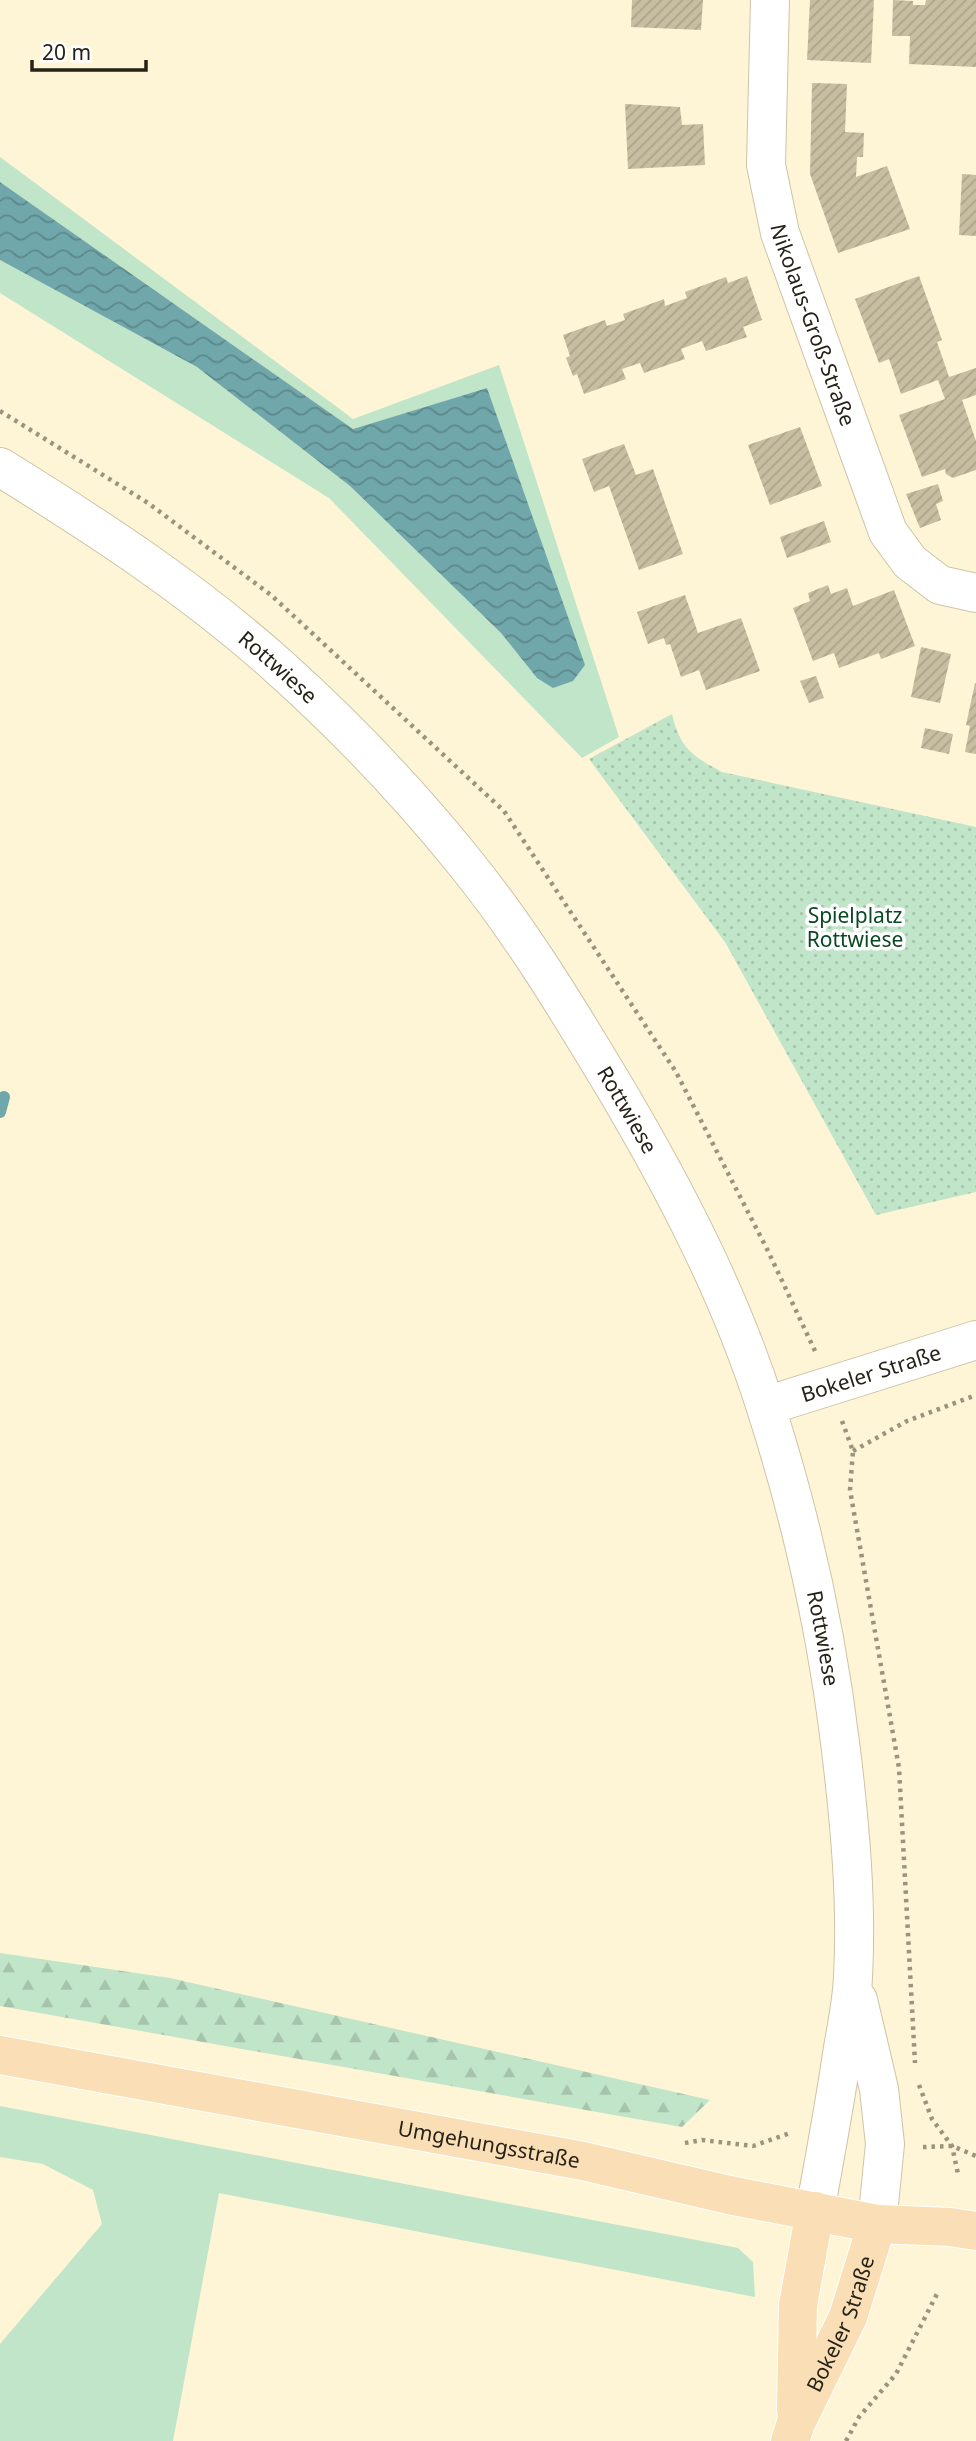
<svg xmlns="http://www.w3.org/2000/svg" width="976" height="2441" viewBox="0 0 976 2441" font-family="'Noto Sans',sans-serif">
<style>
.grass{fill:#c0e5c8}
.forest{fill:url(#forest-firs)}
.park{fill:url(#park-dots)}
.water{fill:url(#water-waves)}
.lines{fill:none;stroke-linecap:round;stroke-linejoin:round}
.stream{stroke:#70a7ab;stroke-width:12}
.building{fill:url(#building-hatch)}
.minor-casing{stroke:#cdc4a7;stroke-width:40}
.major-casing{stroke:#fff;stroke-width:40}
.path{stroke:#9a937e;stroke-width:4.5;stroke-dasharray:3.5 5;stroke-linecap:butt}
.minor{stroke:#fff;stroke-width:38}
.major{stroke:#fadfb6;stroke-width:38}
.labels{text-anchor:middle;dominant-baseline:central;stroke-width:7;stroke-linejoin:round;paint-order:stroke}
.street-label{font-size:21px;fill:#252217;stroke:#fff}
.park-label{font-size:21px;fill:#084822;stroke:#fff}
</style>
<defs>
<pattern id="forest-firs" width="22" height="20" patternUnits="userSpaceOnUse" patternTransform="scale(1.75)"><rect width="22" height="20" fill="#c0e5c8"/><path d="M5 1l3.5 6h-7zM16 11l3.5 6h-7z" fill="#a5c4ab"/></pattern>
<pattern id="park-dots" width="8" height="8" patternUnits="userSpaceOnUse" patternTransform="scale(1.75)"><rect width="8" height="8" fill="#c0e5c8"/><path d="M2 2h.1M6 6h.1" fill="none" stroke="#a5c4ab" stroke-width="1.8" stroke-linecap="round"/></pattern>
<pattern id="water-waves" width="16" height="10" patternUnits="userSpaceOnUse" patternTransform="scale(1.75)"><rect width="16" height="10" fill="#70a7ab"/><path d="M0 5q4-4 8 0t8 0" fill="none" stroke="#5c888a"/></pattern>
<pattern id="building-hatch" width="6" height="6" patternUnits="userSpaceOnUse" patternTransform="scale(1.75)"><rect width="6" height="6" fill="#c7bea1"/><path d="M-1 1l2-2M0 6l6-6M5 7l2-2" fill="none" stroke="#aba38a"/></pattern>
</defs>
<rect width="100%" height="100%" fill="#fef4d6"/>
<g class="grass">
<path d="M0 157 353 419 499 365 619 737 582 758 329 498 0 293V260L197 367 350 486 501 633 537 678 584 665 487 388 353 429 0 182Z"/>
<path d="M0 2106 738 2248 753 2262 755 2297 219 2193 173 2441H0V2344L102 2224 93 2190 43 2164 0 2157Z"/>
</g>
<path class="forest" d="M0 1953 170 1978 710 2100 682 2127 0 2006Z"/>
<path class="park" d="M672 714C680 748 692 756 722 772L976 827V1192L876 1215 725 942 589 759Z"/>
<path class="water" d="M0 182 353 429 487 388 585 665 573 681 553 688 537 678 501 633 350 486 197 367 0 260Z"/>
<g class="lines">
<path class="stream" d="M0 1112 4 1097"/>
</g>
<g class="building">
<path d="M632 0H703L701 30 631 27Z"/>
<path d="M810 0H874L871 63 807 60Z"/>
<path d="M893 0 913 1V5H925L926 0H976V67L909 64 910 36H892Z"/>
<path d="M812 83 847 84 845 132 864 133 863 157H857L856 177 887 166 910 229 838 253 810 174Z"/>
<path d="M625 104 680 107 682 125 703 124 705 165 628 169Z"/>
<path d="M962 174 976 175V236L959 235Z"/>
<path d="M747 276 762 320 743 327 747 337 706 351 702 341 681 349 685 359 644 373 640 363 622 369 626 379 584 394 577 374 573 376 566 358 570 356 563 335 605 320 607 326 625 320 623 314 664 299 665 306 687 298 685 292 726 277 728 283Z"/>
<path d="M919 276 942 340 937 342 949 377 976 368V395L962 400 976 441V470L953 478 946 474 945 469 922 477 899 415 945 399 938 380 901 394 889 359 879 363 855 299Z"/>
<path d="M800 427 822 486 770 505 748 445Z"/>
<path d="M624 444 636 475 653 469 683 554 639 570 609 486 594 492 582 459Z"/>
<path d="M938 484 943 501 936 504 941 520 920 528 906 494Z"/>
<path d="M824 521 831 542 787 558 780 537Z"/>
<path d="M828 585 831 594 847 588 853 606 894 590 915 646 881 659 879 653 839 668 834 653 813 661 793 608 810 601 808 593Z"/>
<path d="M685 595 698 633 741 618 760 671 706 690 699 670 681 677 670 644 666 645 664 638 648 644 637 612Z"/>
<path d="M921 647 951 654 940 703 911 697Z"/>
<path d="M816 676 824 698 809 703 800 681Z"/>
<path d="M975 683 976 684V754L965 752 970 726 966 725Z"/>
<path d="M925 728 953 734 949 754 921 748Z"/>
</g>
<g class="lines">
<defs>
<g id="minor">
<path id="s1" d="M770 0 766 165 780 233 888 532 910 562 940 585 976 593"/>
<path id="s2" d="M0 467C97 527 191 588 277 665 343 724 406 790 462 859 521 931 569 1011 617 1091 676 1191 731 1297 766 1408 802 1520 827 1633 841 1750 850 1825 857 1901 853 1977 852 2001 847 2025 843 2048 835 2103 825 2157 815 2211"/>
<path id="s3" d="M766 1406 976 1340"/>
<path d="M858 2000 879 2089 885 2144 877 2224"/>
</g>
<g id="major">
<path id="s4" d="M0 2055 583 2161 729 2195 877 2224 950 2227 976 2231"/>
<path d="M796 2410 798 2305 815 2211"/>
<path id="s5" d="M790 2441 796 2423 848 2317 877 2224"/>
</g>
</defs>
<use href="#minor" class="minor-casing"/>
<use href="#major" class="major-casing"/>
<g class="path">
<path d="M0 411 148 503 271 595 504 811 676 1072 768 1251 815 1351"/>
<path d="M842 1421 853 1451 850 1490 899 1768 915 2063"/>
<path d="M853 1451 907 1421 976 1395"/>
<path d="M919 2085 932 2119 952 2146 958 2174"/>
<path d="M685 2143 702 2140 753 2146 790 2133"/>
<path d="M923 2147 952 2146 976 2156"/>
<path d="M846 2441 859 2417 896 2374 939 2290"/>
</g>
<use href="#minor" class="minor"/>
<use href="#major" class="major"/>
</g>
<g class="labels">
<g class="street-label">
<text stroke="none"><textPath href="#s1" startOffset="332">Nikolaus-Groß-Straße</textPath></text>
<text stroke="none"><textPath href="#s2" startOffset="343">Rottwiese</textPath></text>
<text stroke="none"><textPath href="#s2" startOffset="910">Rottwiese</textPath></text>
<text stroke="none"><textPath href="#s3" startOffset="110">Bokeler Straße</textPath></text>
<text stroke="none"><textPath href="#s2" startOffset="1477">Rottwiese</textPath></text>
<text stroke="none"><textPath href="#s4" startOffset="497">Umgehungsstraße</textPath></text>
<text stroke="none"><textPath href="#s5" startOffset="128">Bokeler Straße</textPath></text>
</g>
<g class="park-label">
<text x="855" y="915">Spielplatz<tspan x="855" dy="24">Rottwiese</tspan></text>
</g>
</g>
<path d="M32 60v10h114v-10" fill="none" stroke="#252217" stroke-width="3.5"/>
<text x="42" y="60" font-size="21" fill="#252217" stroke="#ffffff" stroke-width="5" paint-order="stroke">20 m</text>
</svg>
